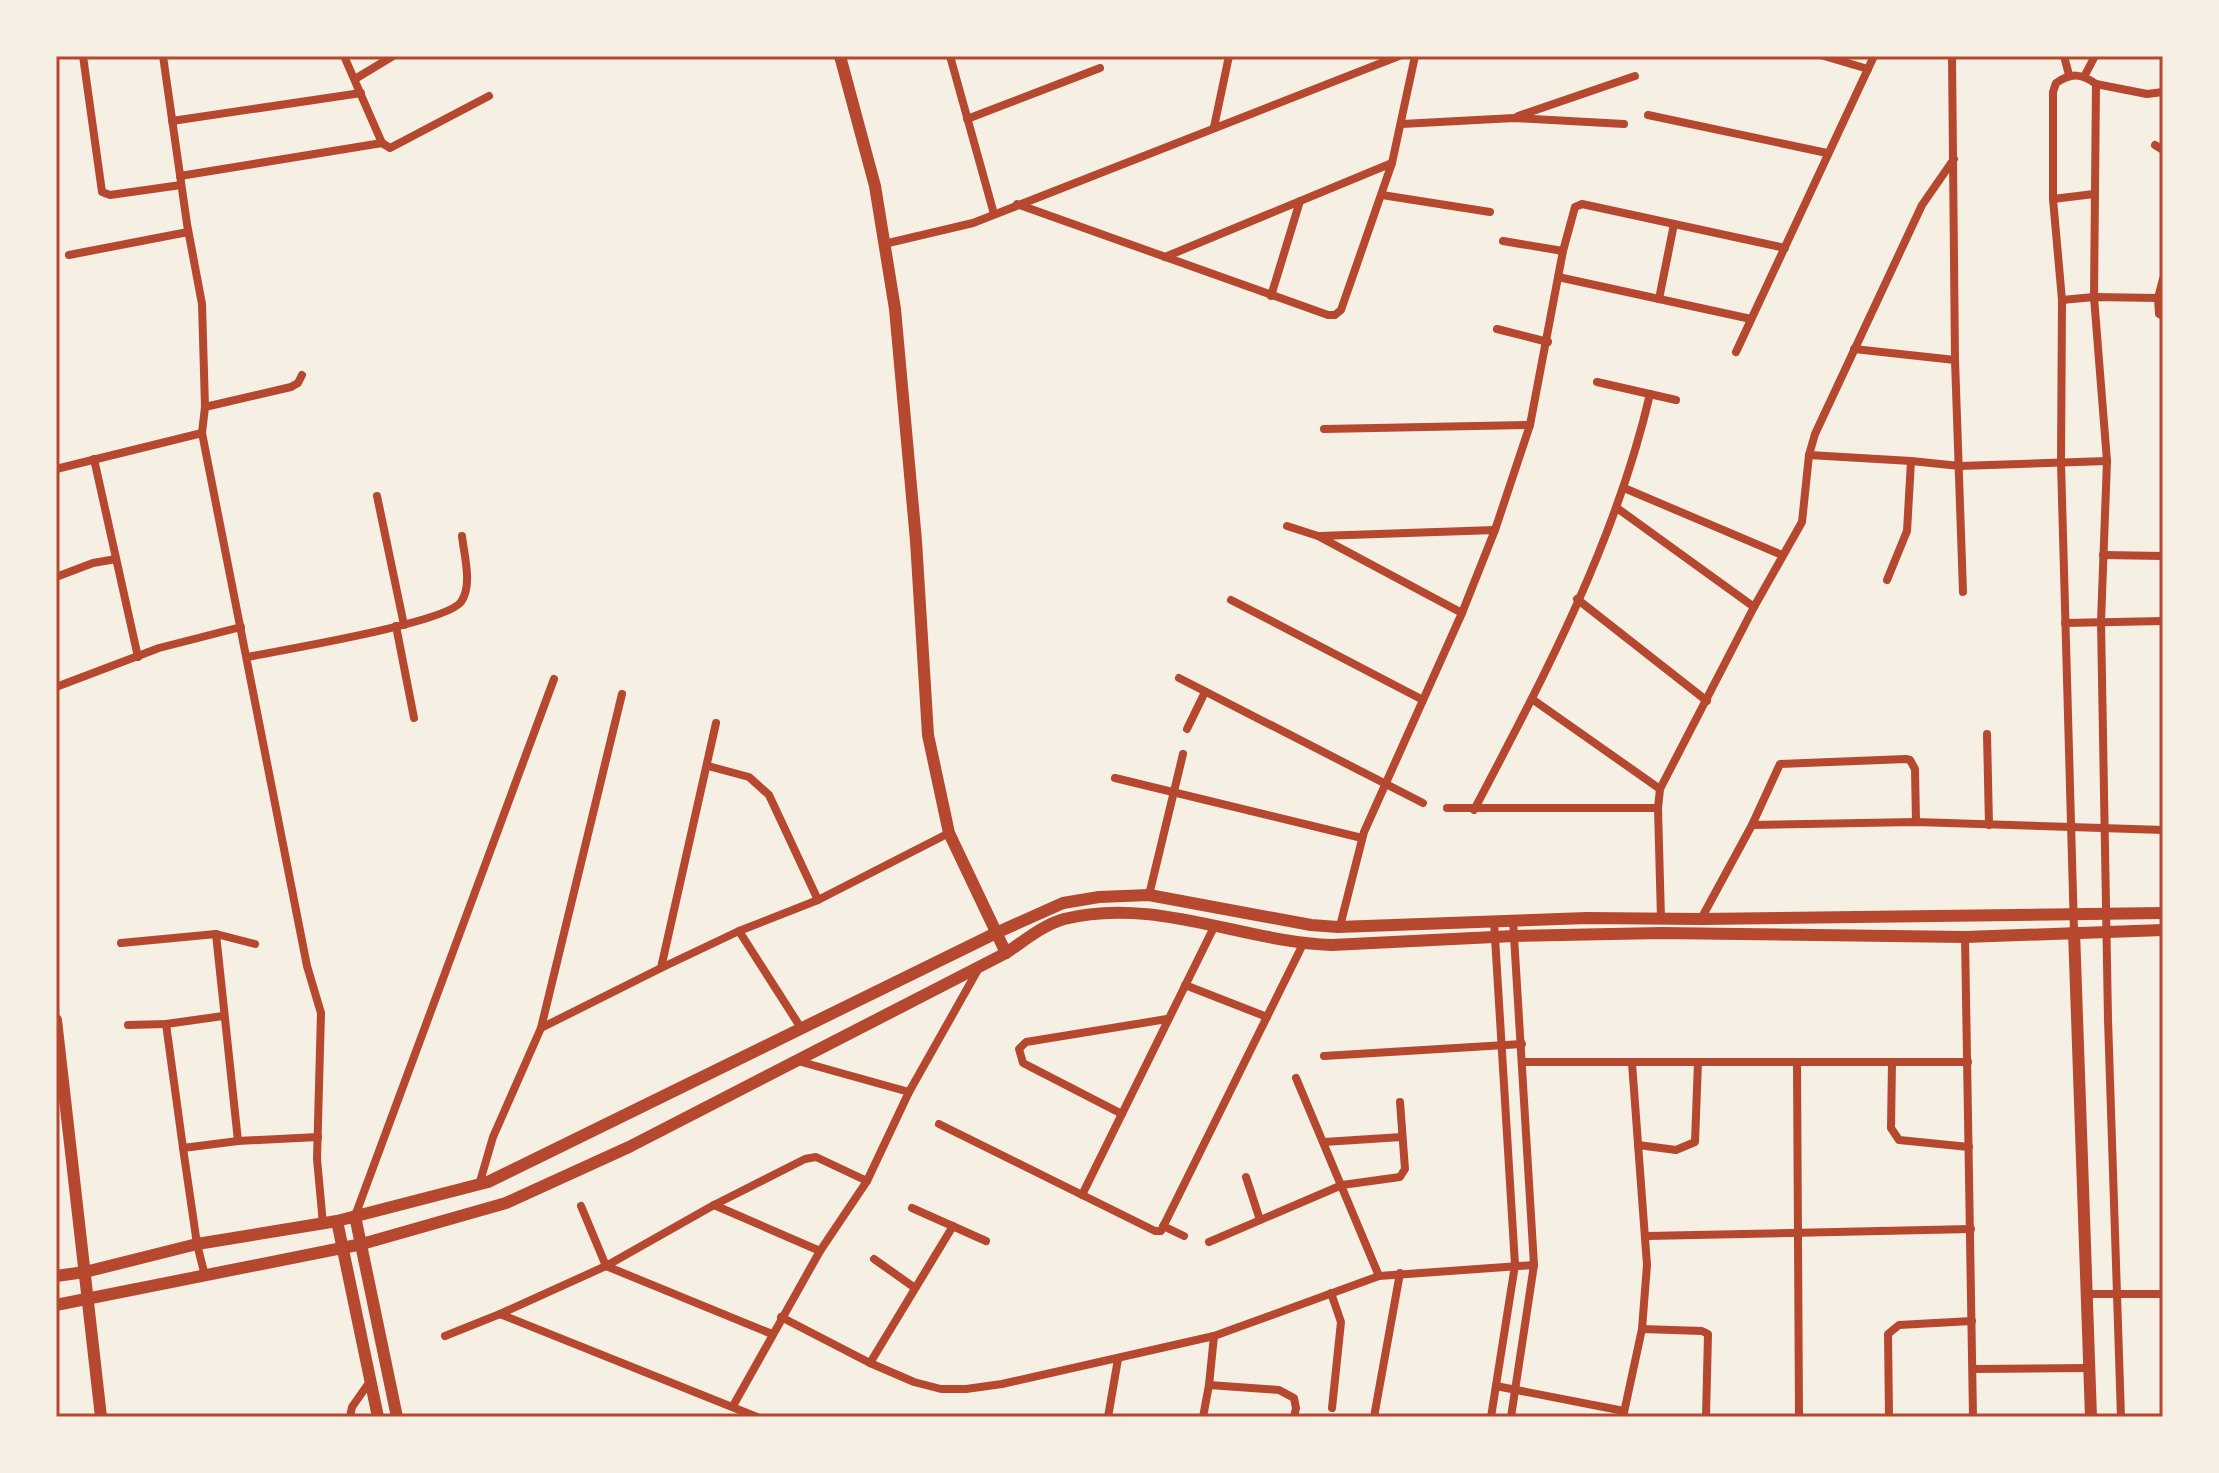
<svg xmlns="http://www.w3.org/2000/svg" width="2219" height="1473" viewBox="0 0 2219 1473" font-family="Lato,sans-serif">
<style>
.lines{fill:none;stroke-linecap:round;stroke-linejoin:round}
.minor{stroke:#b5482f;stroke-width:8}
.tertiary{stroke:#b5482f;stroke-width:12}
.neatline{fill:none;stroke:#b5482f;stroke-width:3}
</style>
<rect width="100%" height="100%" fill="#f6efe4"/>
<g class="lines">
<g class="minor">
<path d="M83 56 102 192 110 195 181 185"/>
<path d="M163 56 187 224 202 304 205 407 202 433 307 966 321 1013 317 1159 323 1224"/>
<path d="M344 56 382 143 390 148 489 96"/>
<path d="M950 56 994 214"/>
<path d="M1824 56 1868 69"/>
<path d="M1952 56 1955 360 1963 592"/>
<path d="M2064 56 2069 75"/>
<path d="M2085 75 2095 56"/>
<path d="M355 79 393 56"/>
<path d="M2096 84 2147 94 2163 92"/>
<path d="M1648 115 1827 153"/>
<path d="M1518 116 1635 76"/>
<path d="M967 119 1100 68"/>
<path d="M172 121 361 93"/>
<path d="M1402 124 1514 118 1624 124"/>
<path d="M1214 127 1229 56"/>
<path d="M2155 145 2163 150"/>
<path d="M180 176 382 143"/>
<path d="M1382 195 1490 212"/>
<path d="M2053 199 2094 194"/>
<path d="M1017 204 1328 315H1335L1341 310 1392 163 1415 56"/>
<path d="M1503 241 1563 251"/>
<path d="M884 244 973 223 1399 56"/>
<path d="M69 255 188 232"/>
<path d="M1165 257 1392 163"/>
<path d="M1558 277 1751 319"/>
<path d="M1271 296 1300 201"/>
<path d="M2158 298 2159 314 2163 316"/>
<path d="M1659 299 1674 224"/>
<path d="M2062 300 2094 297 2158 298 2163 279"/>
<path d="M1497 329 1548 342"/>
<path d="M1854 349 1955 360"/>
<path d="M1736 352 1874 56"/>
<path d="M1597 382 1676 400"/>
<path d="M205 407 291 387 298 383 302 375"/>
<path d="M1324 429 1530 425"/>
<path d="M1809 455 1911 461 1960 466 2107 461"/>
<path d="M94 459 138 657"/>
<path d="M56 469 202 433"/>
<path d="M1624 488 1782 555"/>
<path d="M377 496 404 625"/>
<path d="M1617 508 1754 607"/>
<path d="M1287 526 1318 536 1462 613"/>
<path d="M1319 536 1495 530"/>
<path d="M2103 555 2163 556"/>
<path d="M56 577 93 563 116 559"/>
<path d="M1887 580 1907 531 1911 461"/>
<path d="M1577 599 1707 701"/>
<path d="M1231 600 1423 700"/>
<path d="M2065 623 2163 621"/>
<path d="M396 626 414 718"/>
<path d="M248 657C282 650 446 623 461 602 473 585 464 555 462 536"/>
<path d="M1179 678 1423 803"/>
<path d="M56 687 159 648 241 627"/>
<path d="M1532 699 1660 789"/>
<path d="M1187 729 1205 692"/>
<path d="M1987 734 1989 825"/>
<path d="M708 766 749 777 769 795 818 900"/>
<path d="M1115 778 1362 838"/>
<path d="M1447 808H1658"/>
<path d="M1474 810C1544 677 1616 541 1650 394"/>
<path d="M1752 825 1780 764 1906 759 1910 760 1915 769 1916 822"/>
<path d="M1149 895 1183 754"/>
<path d="M1661 919 1658 808 1660 789 1754 607 1802 522 1809 455 1815 434 1922 205 1954 159"/>
<path d="M1701 919 1752 825 1916 822 2163 830"/>
<path d="M1340 926 1364 832 1462 613 1495 530 1530 425 1563 251 1575 207 1582 204 1785 248"/>
<path d="M739 931 801 1028"/>
<path d="M2074 931 2061 463 2062 300 2053 199V92L2056 83C2071 73 2081 73 2096 84L2094 297 2107 461 2101 622 2108 1019 2121 1417"/>
<path d="M216 934 238 1141 183 1148 166 1024 223 1016"/>
<path d="M1965 937 1973 1417"/>
<path d="M121 943 216 934 255 944"/>
<path d="M661 968 739 931 818 900 949 833"/>
<path d="M1185 985 1267 1017"/>
<path d="M128 1025 166 1024"/>
<path d="M541 1028 661 968 716 723"/>
<path d="M1324 1056 1522 1044"/>
<path d="M798 1061 909 1092"/>
<path d="M1523 1062H1968"/>
<path d="M1797 1062 1799 1417"/>
<path d="M1892 1062 1891 1128 1899 1140 1969 1147"/>
<path d="M1296 1078 1379 1276"/>
<path d="M1122 1114 1023 1063 1019 1049 1026 1042 1167 1019"/>
<path d="M939 1124 1155 1231H1161L1303 944"/>
<path d="M238 1141 318 1137"/>
<path d="M1324 1142 1402 1137"/>
<path d="M1638 1145 1676 1150 1695 1142 1698 1062"/>
<path d="M183 1148 197 1244 205 1276"/>
<path d="M1246 1177 1260 1220"/>
<path d="M867 1181 909 1092 980 966"/>
<path d="M479 1185 493 1137 541 1028 622 694"/>
<path d="M1082 1195 1215 925"/>
<path d="M714 1205 820 1251"/>
<path d="M581 1206 606 1266 772 1334"/>
<path d="M912 1208 986 1241"/>
<path d="M355 1216 554 679"/>
<path d="M1163 1226 1184 1236"/>
<path d="M1647 1236 1971 1229"/>
<path d="M1209 1242 1342 1185 1400 1177 1405 1169 1400 1102"/>
<path d="M874 1259 915 1288"/>
<path d="M1331 1293 1341 1322 1332 1408"/>
<path d="M2086 1294H2163"/>
<path d="M500 1314 606 1266 714 1205 805 1159 816 1157 867 1181 820 1251 733 1406"/>
<path d="M781 1317 870 1363 914 1382 941 1389H966L1002 1384 1214 1336 1379 1276 1534 1265"/>
<path d="M1642 1329 1702 1331 1708 1334 1706 1417"/>
<path d="M445 1336 500 1314 757 1417"/>
<path d="M870 1363 953 1226"/>
<path d="M1973 1369 2090 1368"/>
<path d="M1209 1385 1279 1390 1294 1398 1296 1408 1294 1417"/>
<path d="M1496 1386 1624 1411"/>
<path d="M350 1417 352 1407 371 1380"/>
<path d="M1108 1417 1118 1359"/>
<path d="M1203 1417 1209 1385 1214 1336"/>
<path d="M1374 1417 1400 1273"/>
<path d="M1491 1417 1515 1265 1494 921"/>
<path d="M1511 1417 1534 1265 1513 920"/>
<path d="M1623 1417 1642 1329 1647 1265 1632 1063"/>
<path d="M1889 1417 1888 1334 1899 1325 1972 1321"/>
</g>
<g class="tertiary">
<path d="M840 56 875 186 895 309 916 541 928 735 949 833 1006 953"/>
<path d="M2074 931 2091 1417"/>
<path d="M56 1020 101 1417"/>
<path d="M355 1216 397 1417"/>
<path d="M337 1221 378 1417"/>
<path d="M56 1276 85 1272 197 1244 337 1221 488 1182 996 933 1063 903 1099 897 1149 895 1311 925 1338 927 1587 918 1701 919 2163 913"/>
<path d="M56 1305 362 1244 506 1203 629 1147 1006 953C1024 941 1043 925 1064 919 1154 896 1243 942 1332 945L1514 936 1661 933 1965 937 2163 930"/>
</g>
</g>
<rect width="2219" height="1473" fill="none" stroke="#f6efe4" stroke-width="116"/>
<rect x="58" y="58" width="2103" height="1357" class="neatline"/>
</svg>
